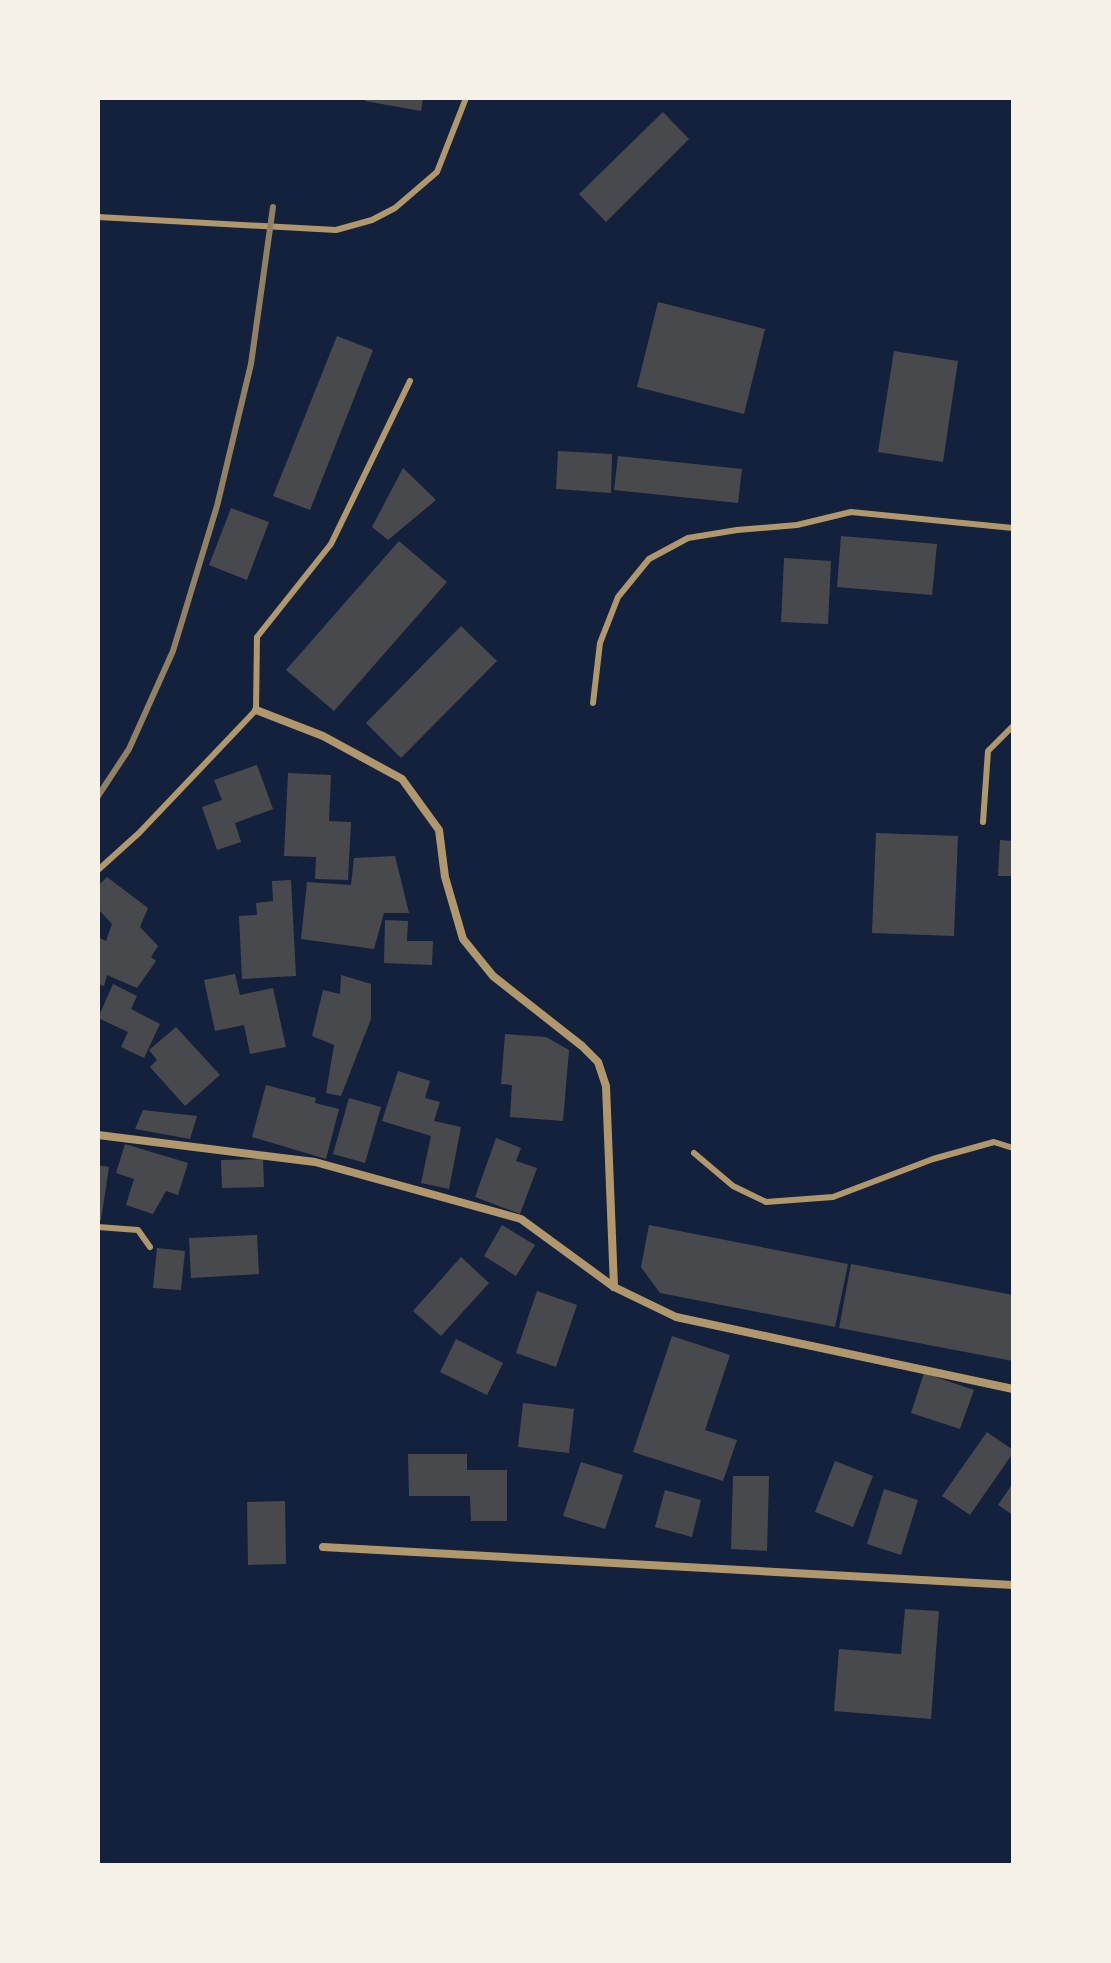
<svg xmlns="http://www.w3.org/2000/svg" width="1111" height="1963" viewBox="0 0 1111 1963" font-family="'Fira Sans',sans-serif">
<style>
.building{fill:#48494c}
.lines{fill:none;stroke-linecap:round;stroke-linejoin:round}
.service{stroke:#b1986c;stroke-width:6}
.minor{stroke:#b1986c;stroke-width:8}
.rail{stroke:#918062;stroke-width:6}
</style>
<rect width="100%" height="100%" fill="#14213d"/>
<g class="building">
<path d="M365 98H423L421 111 365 101Z"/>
<path d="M663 112 689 139 606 222 579 194Z"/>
<path d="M658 302 765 329 744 414 637 387Z"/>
<path d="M337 336 373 350 310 510 273 496Z"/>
<path d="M894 351 958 361 943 462 878 452Z"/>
<path d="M558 451 612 454 611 493 556 489Z"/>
<path d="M618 456 742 469 738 503 614 490Z"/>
<path d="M403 468 436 500 388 540 372 527Z"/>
<path d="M231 508 269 522 247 580 209 565Z"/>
<path d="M841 536 937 544 932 595 837 587Z"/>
<path d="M399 541 447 582 334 711 286 670Z"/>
<path d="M784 558 831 561 828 624 781 622Z"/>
<path d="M461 626 497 661 401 758 366 723Z"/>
<path d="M257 765 273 809 235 823 241 842 217 850 202 807 222 800 214 780Z"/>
<path d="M288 773 331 775 329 821 351 822 348 880 315 879 316 857 284 856Z"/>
<path d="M876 833 958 836 954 936 872 933Z"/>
<path d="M1000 840 1013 841V876H998Z"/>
<path d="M395 856 409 913H384L374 949 301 939 307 882 351 885 354 858Z"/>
<path d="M107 877 148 908 140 927 158 946 151 957 156 961 137 988 107 975 104 986 98 984V937L106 941 112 924 98 909V886Z"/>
<path d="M291 880 296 976 242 979 239 916 257 915 256 903 273 901 272 881Z"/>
<path d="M385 920 408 921 407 941H433L432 965 384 963Z"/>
<path d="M235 974 240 995 273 988 286 1047 250 1054 244 1025 215 1031 204 980Z"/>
<path d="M341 975 371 984V1019L341 1096 326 1093 334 1045 312 1036 323 990 340 994Z"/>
<path d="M113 984 137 996 131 1009 160 1024 144 1058 121 1047 128 1032 98 1018Z"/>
<path d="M176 1027 220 1075 185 1106 150 1067 157 1060 149 1050Z"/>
<path d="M505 1034 546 1037 569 1050 563 1121 510 1117 512 1085 501 1084Z"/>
<path d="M398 1071 430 1081 425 1098 440 1102 434 1121 461 1127 449 1189 421 1183 431 1136 382 1121Z"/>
<path d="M266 1085 316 1098 315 1103 339 1109 326 1159 252 1137Z"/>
<path d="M349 1098 381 1107 365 1163 333 1154Z"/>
<path d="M143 1110 197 1116 190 1139 135 1129Z"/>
<path d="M496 1138 521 1148 516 1161 537 1168 520 1214 475 1197Z"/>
<path d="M125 1144 188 1163 178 1195 166 1191 153 1214 126 1205 134 1179 116 1173Z"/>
<path d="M263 1159 264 1187 222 1188 221 1160Z"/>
<path d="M98 1165 109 1167 101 1220H98Z"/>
<path d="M502 1225 535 1245 516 1276 484 1256Z"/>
<path d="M649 1225 848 1264 835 1327 660 1293 641 1267Z"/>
<path d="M257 1235 259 1274 191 1278 189 1238Z"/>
<path d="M157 1248 185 1251 181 1290 153 1288Z"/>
<path d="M461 1257 489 1283 441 1336 413 1311Z"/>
<path d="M851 1264 1013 1295V1361L839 1328Z"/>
<path d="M537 1291 577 1305 556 1367 516 1353Z"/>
<path d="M672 1336 730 1355 705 1430 737 1440 723 1481 633 1452Z"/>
<path d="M456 1339 503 1363 487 1395 440 1372Z"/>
<path d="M924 1373 974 1390 960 1429 911 1413Z"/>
<path d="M523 1403 574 1409 569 1453 518 1447Z"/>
<path d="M987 1432 1013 1450V1453L970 1515 942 1496Z"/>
<path d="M408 1454H467V1470H507V1521H471L470 1496H409Z"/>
<path d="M835 1461 873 1476 853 1527 815 1512Z"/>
<path d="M581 1462 623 1475 605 1529 563 1516Z"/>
<path d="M733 1476H769L767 1551 731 1549Z"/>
<path d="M1013 1483V1515L998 1505Z"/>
<path d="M884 1489 918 1500 901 1555 867 1544Z"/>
<path d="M665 1490 701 1500 692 1537 655 1527Z"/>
<path d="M285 1501 286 1564 248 1565 247 1502Z"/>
<path d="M905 1609 939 1611 931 1719 834 1711 839 1649 901 1654Z"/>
</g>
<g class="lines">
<g class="service">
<path d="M98 217 336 230 372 220 395 208 437 172 466 98"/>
<path d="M593 703 600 643 618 597 649 559 688 538 737 530 797 525 851 512 1013 528"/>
<path d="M983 822 988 751 1013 726"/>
<path d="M98 870 139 833 256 710 257 637 331 544 410 381"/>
<path d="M694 1153 733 1186 766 1202 833 1197 933 1159 994 1142 1013 1148"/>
<path d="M98 1227 138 1230 150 1247"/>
</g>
<g class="minor">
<path d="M256 710 323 736 402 779 439 830 445 877 463 939 493 976 582 1046 598 1062 606 1086 614 1287"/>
<path d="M98 1135 315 1162 521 1219 614 1287 676 1317 1013 1389"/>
<path d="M323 1547 1013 1585"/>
</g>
<path class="rail" d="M98 796 129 749 173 651 217 506 251 364 273 207"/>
</g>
<rect width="1111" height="1963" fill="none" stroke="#f6f1e7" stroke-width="200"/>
</svg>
